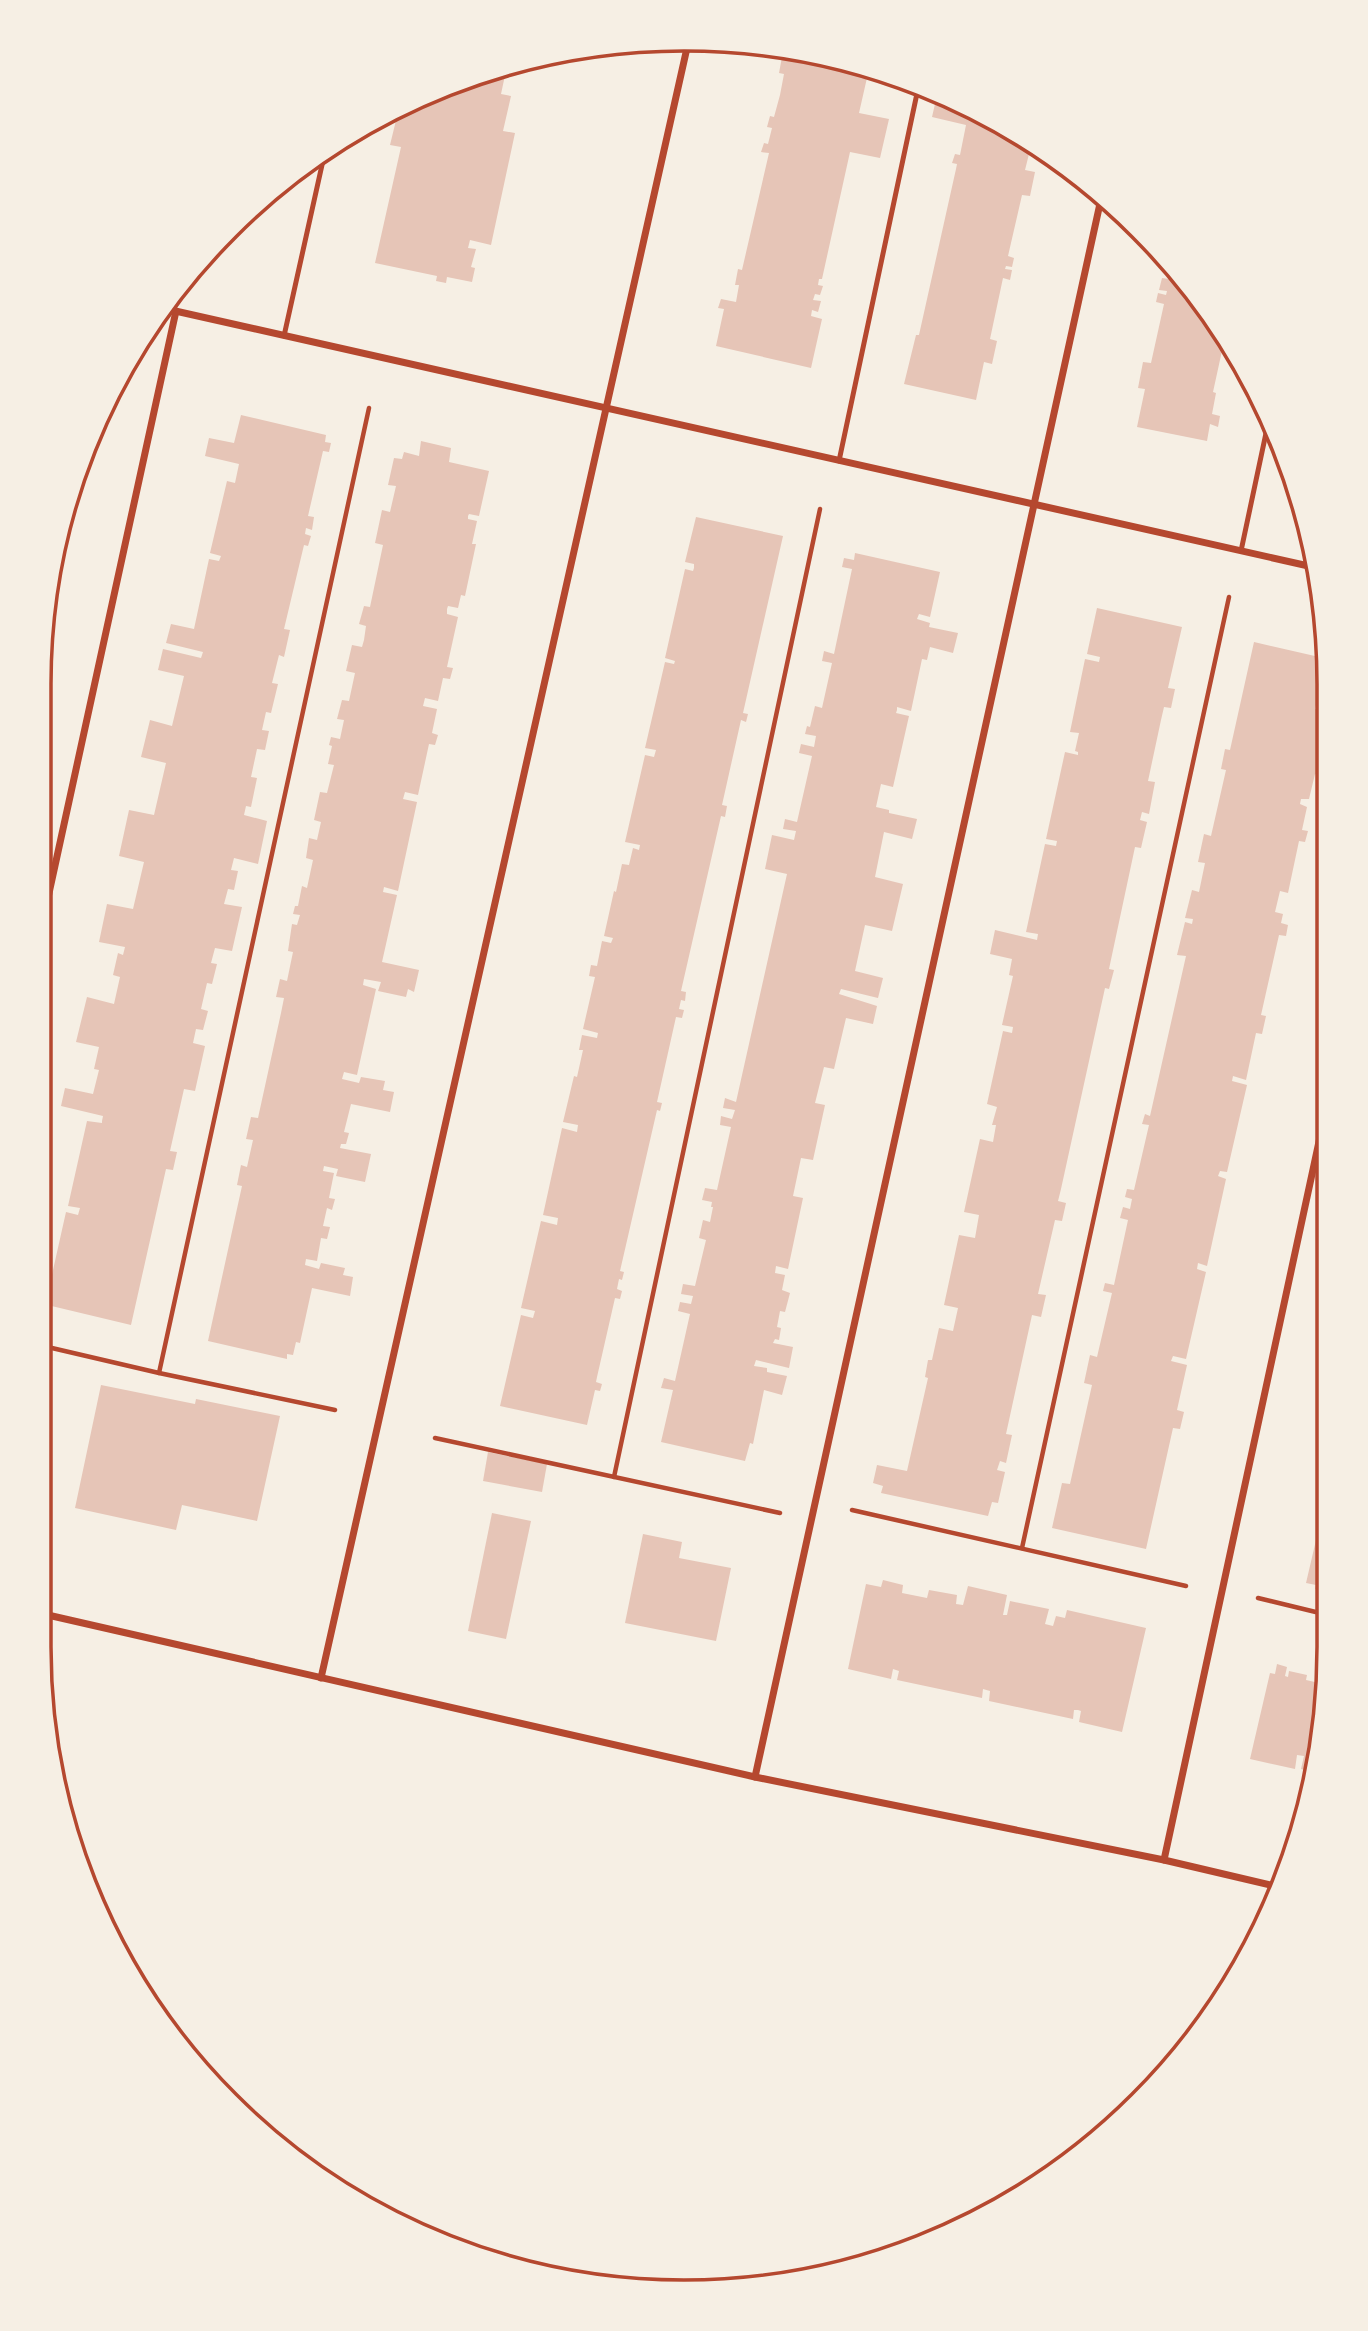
<svg xmlns="http://www.w3.org/2000/svg" width="1368" height="2331" viewBox="0 0 1368 2331" font-family="Arial,sans-serif">
<style>
.building{fill:#e6c5b7}
.lines{fill:none;stroke-linecap:round;stroke-linejoin:round}
.path{stroke:#b5482f;stroke-width:4.5}
.service{stroke:#b5482f;stroke-width:5}
.minor{stroke:#b5482f;stroke-width:7}
.rim{fill:none;stroke:#b5482f;stroke-width:3.5}
</style>
<rect width="100%" height="100%" fill="#f6efe4"/>
<g class="building">
<path d="M790 49 810 51 869 69 859 113 889 119 880 158 850 152 822 279H819L818 285 823 286 820 295 815 294 813 300 821 301 818 312 812 310 811 316 822 319 811 368 716 346 724 309 718 308 721 299 736 302 739 285H735L738 269 742 270 769 153 761 152 764 143 768 144 772 128 767 127 770 116 774 117 780 95 784 74 779 73 782 57 788 58Z"/>
<path d="M507 66 501 94 511 96 503 131 515 133 491 245 470 240 468 248 476 249 471 267 475 268 472 282 447 277 446 283 436 281 437 276 375 263 401 147 390 145 399 108 409 110 410 102 437 87Z"/>
<path d="M938 91 1032 142 1025 170 1035 172 1030 196 1022 195 1008 256 1014 258 1012 267 1006 266 1005 269 1012 270 1010 280 1003 278 990 339 997 341 992 364 984 362 976 400 904 384 916 335H919L956 169 957 164 952 163 955 154 960 155 966 125 932 117Z"/>
<path d="M1173 263 1225 337 1213 392 1216 393 1212 414 1220 416 1218 427 1210 424 1207 441 1137 427 1145 389 1138 388 1143 362 1151 363 1164 304 1156 302 1158 293 1166 295 1167 291 1159 290 1162 278 1169 279Z"/>
<path d="M241 415 326 435 325 442 331 443 329 452 323 451 308 516 314 517 312 530 306 528 305 534 311 536 308 546 304 545 284 629 290 630 284 657 279 655 272 683 278 684 271 713 266 712 262 730 269 731 265 750 257 749 251 777 257 778 251 807 246 806 244 815 267 821 258 864 234 858 231 870 238 871 234 890 228 889 224 904 242 907 232 951 215 948 211 963 217 964 212 984 207 983 201 1009 208 1011 203 1030 196 1029 193 1043 205 1046 195 1091 184 1089 170 1151 177 1152 173 1170 166 1169 131 1325 39 1303V1276L51 1279 66 1212 78 1215 80 1208 68 1206 87 1121 102 1123V1121L103 1116 61 1106 65 1088 93 1094 99 1070 94 1069 99 1047 76 1042 87 997 114 1004 120 977 113 975 118 953 123 955 125 947 99 942 107 904 133 909 144 862 119 856 129 810 154 815 166 763 141 757 150 720 172 726 184 676 158 670 163 649 201 658 203 652 166 643 171 624 194 629 209 559 219 561 221 556 210 553 227 481 235 483 239 464 205 456 209 438 234 443Z"/>
<path d="M421 441 451 448 449 462 489 471 479 516 469 514 468 516V519L477 521 472 544H476L465 596 461 595 458 608 448 606 447 609V614L458 617 447 667 453 668 450 679 443 678 438 701 425 698 423 706 437 709 432 733 438 735 435 745 429 744 418 795 405 792 403 799 417 802 398 891 384 887 383 892 397 895 382 962 419 970 414 992 408 989 406 997 378 991 381 982 364 979 363 985 376 989 357 1075 344 1072 342 1079 359 1083 361 1077 385 1081 383 1090 394 1092 390 1112 351 1104 344 1132 349 1133 346 1144H341L340 1148 371 1154 365 1182 336 1176 338 1169 324 1166 323 1171 334 1173 329 1198 335 1199 332 1210 327 1208 323 1226 330 1227 327 1239 321 1238 317 1261 306 1259 305 1265 319 1269 321 1263 345 1268 343 1275 353 1277 350 1296 312 1288 300 1343 296 1342 293 1355 287 1354V1359L208 1341 242 1186 237 1185 241 1165 247 1167 253 1140 246 1139 251 1117 258 1118 281 1013 284 998 276 997 280 979 287 981 293 952 288 951 292 924 297 925 300 915 293 914 295 906H298L302 886 307 888 313 860 306 858 309 838 317 840 321 822 314 820 320 792 327 793 334 765 328 764 332 746 329 745 331 737 340 739 344 720 337 719 342 700 349 701 355 673 346 671 352 645 362 647 364 640 366 626 359 624 364 606 370 607 383 545 375 543 382 510 390 512 396 486 388 485 394 458 402 459 404 452 419 456Z"/>
<path d="M696 517 783 536 743 713 748 714 746 722 741 720 722 805 727 806 725 817 721 816 681 991 686 992 685 1001 681 1000 679 1009 684 1010 682 1018 676 1017 657 1102 662 1103 660 1111 657 1110 620 1271 624 1272 622 1280 619 1279 617 1289 622 1291 620 1299 615 1298 597 1377 596 1382 602 1384 600 1391 595 1390 587 1425 500 1406 521 1315 533 1318 535 1311 521 1308 541 1221 557 1225 558 1218 543 1215 562 1128 577 1132 578 1125 563 1122 574 1076 577 1077 583 1050H579L582 1035 597 1038 598 1033 583 1029 595 977 589 976 591 965 597 966 602 941 611 943 613 938 604 936 614 891 616 892 622 864 629 865 633 848 639 850 640 845 625 842 645 755 654 757 656 750 645 748 665 662 674 664 675 661 665 658 685 569 693 571 694 568V564L685 562Z"/>
<path d="M855 553 940 572 930 617 919 614 917 619 930 623 929 627 958 633 953 653 930 647 927 660 922 659 911 711 897 707V710L896 713 909 716 893 787 881 784 876 807 889 810V813L917 819 912 839 884 832 875 877 903 884 892 931 865 925 855 971 883 978 878 998 841 989 839 994 877 1006 873 1024 846 1018 834 1069 824 1067 815 1103 825 1105 813 1160 801 1158 793 1196 803 1198 788 1269 776 1266 775 1273 785 1275 782 1290 790 1293 785 1312 780 1311 777 1327 781 1328 779 1340 775 1339 773 1343 793 1347 789 1368 756 1360 754 1366 767 1368V1372L787 1376 782 1395 764 1390 753 1444 750 1443 745 1461 661 1442 673 1390 661 1388 664 1378 675 1381 690 1314 678 1311 680 1302 691 1304 693 1296 681 1294 683 1284 695 1286 706 1240 699 1238 703 1220 710 1222 713 1207H711L712 1202 702 1200 705 1188 717 1190 731 1127 720 1125 721 1116 732 1119 735 1110 723 1108 725 1098 736 1102 787 874 765 869 772 835 794 840 796 831 783 829 785 819 797 822 812 756 799 753 801 744 814 747 816 736 805 734 807 726 810 727 815 706 822 708 832 663 822 661 824 651 834 654 852 569 842 567 844 558 854 560Z"/>
<path d="M1097 608 1182 627 1168 688 1175 689 1171 708 1164 707 1161 720 1148 781 1155 782 1149 814 1142 812 1140 820 1147 822 1141 848 1135 847 1109 969 1114 970 1109 989 1105 988 1061 1189 1058 1201 1066 1203 1062 1221 1055 1220 1038 1294 1046 1295 1041 1317 1032 1315 1006 1434 1012 1435 1006 1463 1000 1461 997 1470 1005 1472 998 1503 992 1502 988 1516 881 1493 883 1486 873 1483 877 1465 907 1471 928 1378 925 1377 928 1360H932L939 1328 953 1331 958 1308 944 1305 959 1235 975 1238 979 1215 964 1212 980 1139 993 1142 996 1125H992L997 1107 987 1104 1003 1031 1012 1033 1013 1027 1002 1025 1013 976 1009 975 1012 959 990 954 995 930 1037 940 1038 934 1026 932 1045 844 1056 846 1057 841 1046 839 1065 752 1078 755V752L1075 751 1079 733 1070 732 1085 659 1099 662 1100 657 1087 654Z"/>
<path d="M1254 642 1328 659V708L1316 705 1315 709 1328 711V725L1327 730 1324 729 1316 764 1324 766 1321 777 1315 774 1309 799H1301L1300 804 1307 807 1302 830 1308 831 1305 842 1299 841 1288 893 1280 891 1275 912 1283 914 1281 923 1288 925 1286 936 1279 935 1261 1015 1266 1016 1262 1034 1256 1033 1246 1080 1233 1076 1232 1081 1247 1085 1227 1172 1220 1171 1218 1176 1226 1179 1207 1266 1198 1263 1197 1269 1206 1272 1186 1359 1173 1356 1171 1361 1187 1365 1177 1410 1184 1412 1180 1429 1173 1428 1146 1549 1052 1528 1062 1483 1070 1484 1092 1385 1084 1383 1090 1355 1097 1357 1112 1293 1103 1291 1105 1283 1114 1285 1128 1220 1120 1218 1123 1207 1130 1209 1132 1199 1125 1197 1127 1189 1134 1190 1149 1125 1142 1124 1145 1114 1150 1116 1186 956 1177 955 1185 922 1192 924 1193 919 1185 918 1192 890 1199 892 1205 863 1198 862 1204 834 1211 836 1226 770 1221 769 1225 749 1230 750Z"/>
<path d="M101 1385 195 1404 196 1399 280 1416 257 1521 182 1505 176 1530 75 1508Z"/>
<path d="M488 1452 547 1464 542 1492 483 1481Z"/>
<path d="M1327 1493H1328V1591L1315 1589 1316 1585 1306 1583Z"/>
<path d="M492 1513 531 1521 506 1639 468 1631Z"/>
<path d="M643 1534 682 1542 679 1558 731 1568 716 1641 625 1623Z"/>
<path d="M883 1580 903 1585 902 1593 927 1598 929 1590 957 1595 956 1604 963 1605 968 1586 1007 1595 1003 1615H1007L1010 1601 1049 1609 1045 1624 1053 1626 1056 1616 1065 1618 1067 1610 1146 1628 1122 1732 1079 1722 1081 1711 1078 1710H1074L1073 1719 989 1701 990 1691 983 1689 982 1698 897 1680 899 1671 893 1669 891 1679 848 1669 866 1584 881 1587Z"/>
<path d="M1277 1664 1287 1667 1285 1676 1288 1677 1289 1671 1307 1675 1306 1680 1328 1685 1312 1772 1301 1769 1304 1756 1297 1755 1295 1769 1250 1759 1270 1673 1275 1674Z"/>
</g>
<g class="lines">
<g class="path">
<path d="M39 1345 159 1373 335 1410"/>
<path d="M159 1373 369 408"/>
<path d="M435 1438 780 1513"/>
<path d="M614 1477 820 509"/>
<path d="M852 1510 1186 1586"/>
<path d="M1022 1548 1229 597"/>
<path d="M1258 1598 1328 1615"/>
</g>
<g class="service">
<path d="M284 336 326 147"/>
<path d="M839 461 919 84"/>
<path d="M1241 551 1269 419"/>
</g>
<g class="minor">
<path d="M162 308 1313 567"/>
<path d="M39 939 176 311"/>
<path d="M39 1613 755 1777 1164 1860 1279 1887"/>
<path d="M321 1678 689 39"/>
<path d="M755 1777 1101 199"/>
<path d="M1164 1860 1328 1100"/>
</g>
</g>
<path d="M0 0H1368V2331H0ZM684 51H684A633 633 0 0 1 1317 684V1647A633 633 0 0 1 684 2280H684A633 633 0 0 1 51 1647V684A633 633 0 0 1 684 51Z" fill="#f6efe4" fill-rule="evenodd"/>
<path class="rim" d="M684 51H684A633 633 0 0 1 1317 684V1647A633 633 0 0 1 684 2280H684A633 633 0 0 1 51 1647V684A633 633 0 0 1 684 51Z"/>
</svg>
